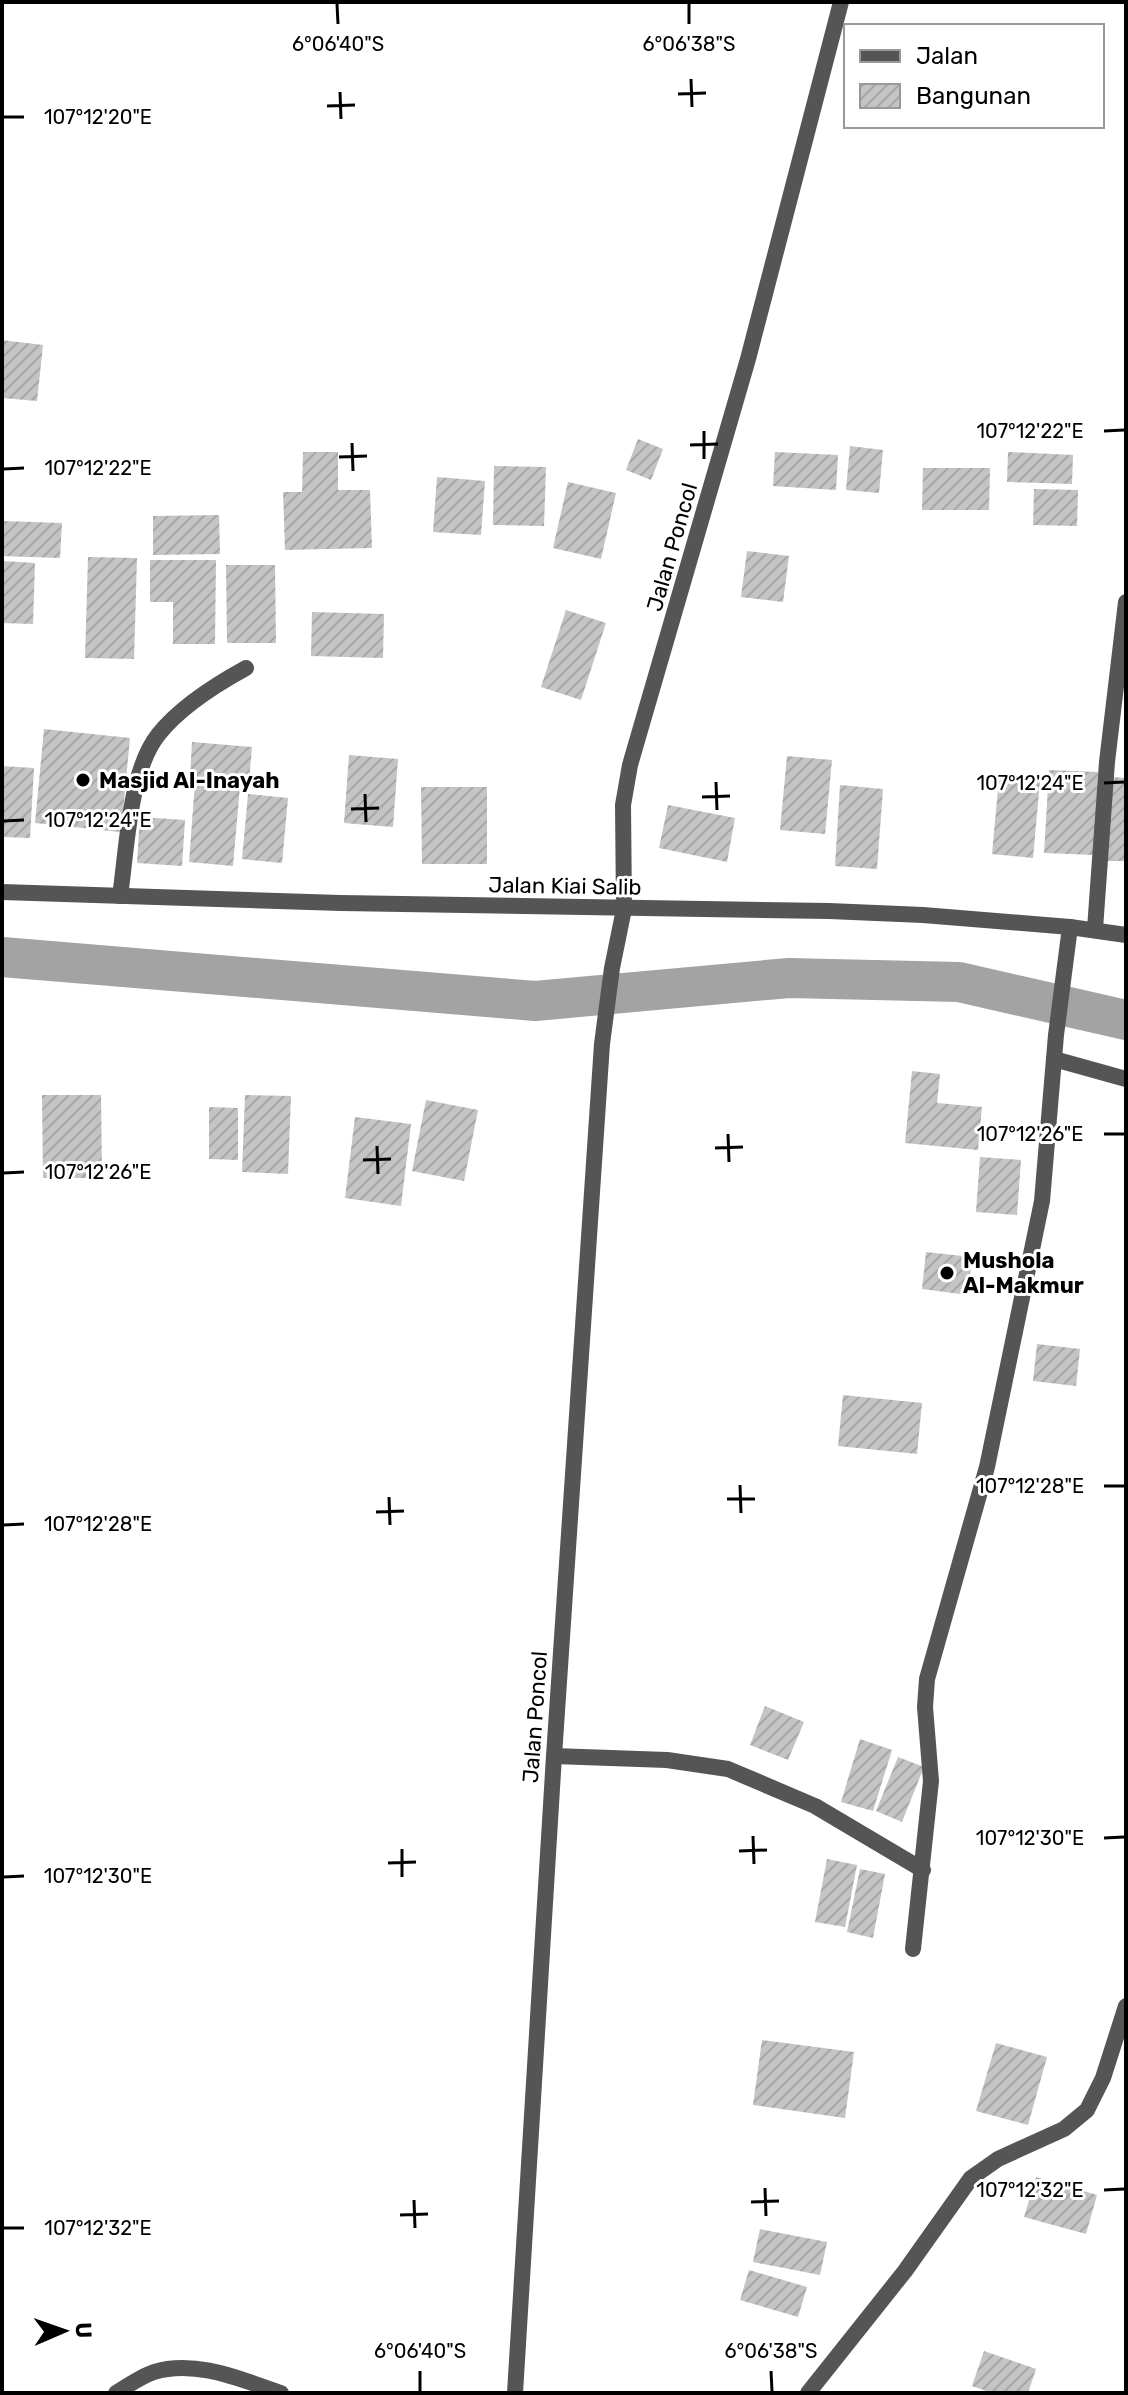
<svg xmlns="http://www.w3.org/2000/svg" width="1128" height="2395" viewBox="0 0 1128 2395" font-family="Rubik,sans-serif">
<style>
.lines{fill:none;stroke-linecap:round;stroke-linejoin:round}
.canal{stroke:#a3a3a3;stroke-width:40}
.building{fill:url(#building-hatch)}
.minor{stroke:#555;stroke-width:16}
.tertiary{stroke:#555;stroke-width:16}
.ticks{fill:none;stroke:#000;stroke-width:3}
.poi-dot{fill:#000;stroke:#fff;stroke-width:3}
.labels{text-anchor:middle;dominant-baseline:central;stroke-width:6;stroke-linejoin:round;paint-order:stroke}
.street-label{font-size:22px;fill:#000;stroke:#fff}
.poi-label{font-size:22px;font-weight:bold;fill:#000;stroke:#fff;text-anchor:start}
.ticks-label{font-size:20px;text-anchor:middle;fill:#000;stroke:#fff;stroke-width:6;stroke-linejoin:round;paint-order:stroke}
</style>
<defs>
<pattern id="building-hatch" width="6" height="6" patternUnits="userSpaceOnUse" patternTransform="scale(2)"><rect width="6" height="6" fill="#c4c4c4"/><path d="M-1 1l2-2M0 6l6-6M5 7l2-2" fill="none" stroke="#a7a7a7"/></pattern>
</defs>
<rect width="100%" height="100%" fill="#fff"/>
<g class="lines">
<path class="canal" d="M2 957 535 1001 789 978 959 982 1126 1020"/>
</g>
<g class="building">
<path d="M2 340 43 345 37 401 2 398Z"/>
<path d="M638 439 663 449 651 480 626 470Z"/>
<path d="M850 446 883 450 879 493 846 490Z"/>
<path d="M303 452H338V490H370L372 548 285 550 283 492H302Z"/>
<path d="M775 452 838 455 836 490 773 486Z"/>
<path d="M1008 452 1073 455 1072 484 1007 482Z"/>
<path d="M494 466 546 467 544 526 493 525Z"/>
<path d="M923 468H990L989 510H922Z"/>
<path d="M437 477 485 481 481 535 433 532Z"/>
<path d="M568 482 616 493 601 559 553 548Z"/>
<path d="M1034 489 1078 490 1077 526 1033 525Z"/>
<path d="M219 515 220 554 153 555V516Z"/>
<path d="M2 521 62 523 60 558 2 556Z"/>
<path d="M747 551 789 556 783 602 741 597Z"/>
<path d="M88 557 137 558 134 659 85 658Z"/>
<path d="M150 560H216L215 644H173V602H150Z"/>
<path d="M2 561 35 563 33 624 2 623Z"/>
<path d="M226 565H275L276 643H227Z"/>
<path d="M566 610 606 623 581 700 541 687Z"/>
<path d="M312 612 384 614 383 658 311 656Z"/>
<path d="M44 729 130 738 121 832 35 823Z"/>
<path d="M192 742 252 747 249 782 190 777Z"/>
<path d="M349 755 398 759 393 827 344 823Z"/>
<path d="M787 756 832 760 825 834 780 830Z"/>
<path d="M2 766 34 768 30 838 2 837Z"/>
<path d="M1049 770 1098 772 1094 855 1044 853Z"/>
<path d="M1111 777 1126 778V861H1107Z"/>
<path d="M999 778 1040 781 1033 858 992 854Z"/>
<path d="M195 782 240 786 233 866 189 862Z"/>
<path d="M840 785 883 789 877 869 835 866Z"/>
<path d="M421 787H487V864H422Z"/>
<path d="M248 794 288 798 282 863 242 859Z"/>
<path d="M668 805 735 818 727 862 659 848Z"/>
<path d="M140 817 185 820 182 866 137 863Z"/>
<path d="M912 1071 940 1074 937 1103 982 1107 978 1150 905 1143Z"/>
<path d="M42 1095H101L102 1178H43Z"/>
<path d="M245 1095 291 1096 288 1174 242 1172Z"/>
<path d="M426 1100 478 1110 464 1181 412 1171Z"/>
<path d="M209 1107 238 1108V1160L209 1159Z"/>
<path d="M355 1117 411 1124 401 1206 345 1198Z"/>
<path d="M980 1157 1021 1160 1017 1215 976 1212Z"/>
<path d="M926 1252 972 1257 968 1295 922 1289Z"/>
<path d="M1037 1344 1080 1349 1076 1386 1033 1381Z"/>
<path d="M843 1395 922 1403 917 1454 838 1446Z"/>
<path d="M765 1706 804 1722 788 1760 750 1745Z"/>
<path d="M860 1739 892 1750 873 1811 841 1802Z"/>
<path d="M898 1757 924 1767 902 1822 876 1811Z"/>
<path d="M827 1859 857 1865 845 1927 815 1922Z"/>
<path d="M860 1869 885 1874 873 1938 847 1932Z"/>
<path d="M762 2040 854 2052 845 2118 753 2105Z"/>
<path d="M996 2043 1047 2057 1028 2125 976 2111Z"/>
<path d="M1036 2177 1097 2195 1086 2234 1024 2217Z"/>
<path d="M760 2229 827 2242 820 2275 753 2262Z"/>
<path d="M749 2270 807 2287 798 2317 740 2300Z"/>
<path d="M984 2351 1036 2369 1028 2393H992L972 2386Z"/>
</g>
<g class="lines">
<g class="minor">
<path d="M120 896C127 849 129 772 158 735 180 707 215 685 246 668"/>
<path d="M1095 929 1107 762 1126 602"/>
<path d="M1054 1059 1126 1079"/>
<path d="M554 1756 667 1760 728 1769 815 1806 923 1870"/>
<path d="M913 1949 931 1781 925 1707 927 1679 987 1467 1042 1201 1056 1035 1070 927"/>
<path d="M116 2393C127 2386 142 2376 154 2372 196 2359 242 2380 281 2393"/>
<path d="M515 2393 554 1756 602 1044 612 968 624 909 623 805 630 765 748 359 841 2"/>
<path d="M808 2393 905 2271 971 2178 998 2159 1064 2129 1087 2110 1103 2078 1126 2006"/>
</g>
<path class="tertiary" d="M2 892 341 903 829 911 923 915 1070 927 1126 935"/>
</g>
<path class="ticks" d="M337 4 338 24M689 4V24M691 79 692 107M340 92 341 119M678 94 706 93M327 106 355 105M4 117H24M704 431V459M1104 431 1124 430M352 443 353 471M690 445 718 444M339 457 367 456M4 469 24 468M716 782 717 810M1104 783 1124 782M365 794 366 822M702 797 730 796M351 809 379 808M4 821 24 820M728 1134 729 1162M1104 1134H1124M377 1146 378 1174M715 1148 743 1147M363 1160 391 1159M4 1173 24 1172M740 1485 741 1513M1104 1486H1124M389 1497 390 1525M727 1499H755M376 1512 404 1511M4 1525 24 1524M753 1836 754 1864M1104 1838 1124 1837M402 1849V1877M739 1851 767 1850M388 1863 416 1862M4 1877 24 1876M765 2188 766 2216M1104 2190 1124 2189M414 2200 415 2228M751 2202 779 2201M400 2215 428 2214M4 2228H24M420 2371V2391M771 2371 772 2391"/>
<g class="poi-dot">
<circle cx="83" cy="780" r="8"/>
<circle cx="947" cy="1273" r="8"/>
</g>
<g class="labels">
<g class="street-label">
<text transform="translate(672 547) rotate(-74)">Jalan Poncol</text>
<text transform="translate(565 886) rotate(1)">Jalan Kiai Salib</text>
<text transform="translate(535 1717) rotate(-86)">Jalan Poncol</text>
</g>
<g class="poi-label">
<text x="99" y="780">Masjid Al-Inayah</text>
<text x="963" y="1260">Mushola<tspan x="963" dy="25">Al-Makmur</tspan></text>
</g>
</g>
<g class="ticks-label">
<text x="338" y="51">6°06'40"S</text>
<text x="689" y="51">6°06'38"S</text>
<text x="98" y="124">107°12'20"E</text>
<text x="1030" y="438">107°12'22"E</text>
<text x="98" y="475">107°12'22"E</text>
<text x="1030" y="790">107°12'24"E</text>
<text x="98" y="827">107°12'24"E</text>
<text x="1030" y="1141">107°12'26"E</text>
<text x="98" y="1179">107°12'26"E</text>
<text x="1030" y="1493">107°12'28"E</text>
<text x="98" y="1531">107°12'28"E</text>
<text x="1030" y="1845">107°12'30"E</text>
<text x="98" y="1883">107°12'30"E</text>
<text x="1030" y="2197">107°12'32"E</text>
<text x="98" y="2235">107°12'32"E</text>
<text x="420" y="2358">6°06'40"S</text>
<text x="771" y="2358">6°06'38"S</text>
</g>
<rect width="1128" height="2395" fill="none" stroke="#000000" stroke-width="8"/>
<rect x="844" y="24" width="260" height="104" fill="#ffffff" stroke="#999999" stroke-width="2"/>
<rect x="860" y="50" width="40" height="12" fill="#555555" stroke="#999999" stroke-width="2"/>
<text x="916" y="64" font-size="24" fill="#000000">Jalan</text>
<rect x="860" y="84" width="40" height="24" fill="url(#building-hatch)" stroke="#999999" stroke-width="2"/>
<text x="916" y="104" font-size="24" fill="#000000">Bangunan</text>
<g transform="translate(64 2331) rotate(88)" stroke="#ffffff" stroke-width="6" paint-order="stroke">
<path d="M0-6L14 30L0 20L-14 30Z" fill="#000000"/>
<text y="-12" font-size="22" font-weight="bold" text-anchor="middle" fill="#000000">U</text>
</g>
</svg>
